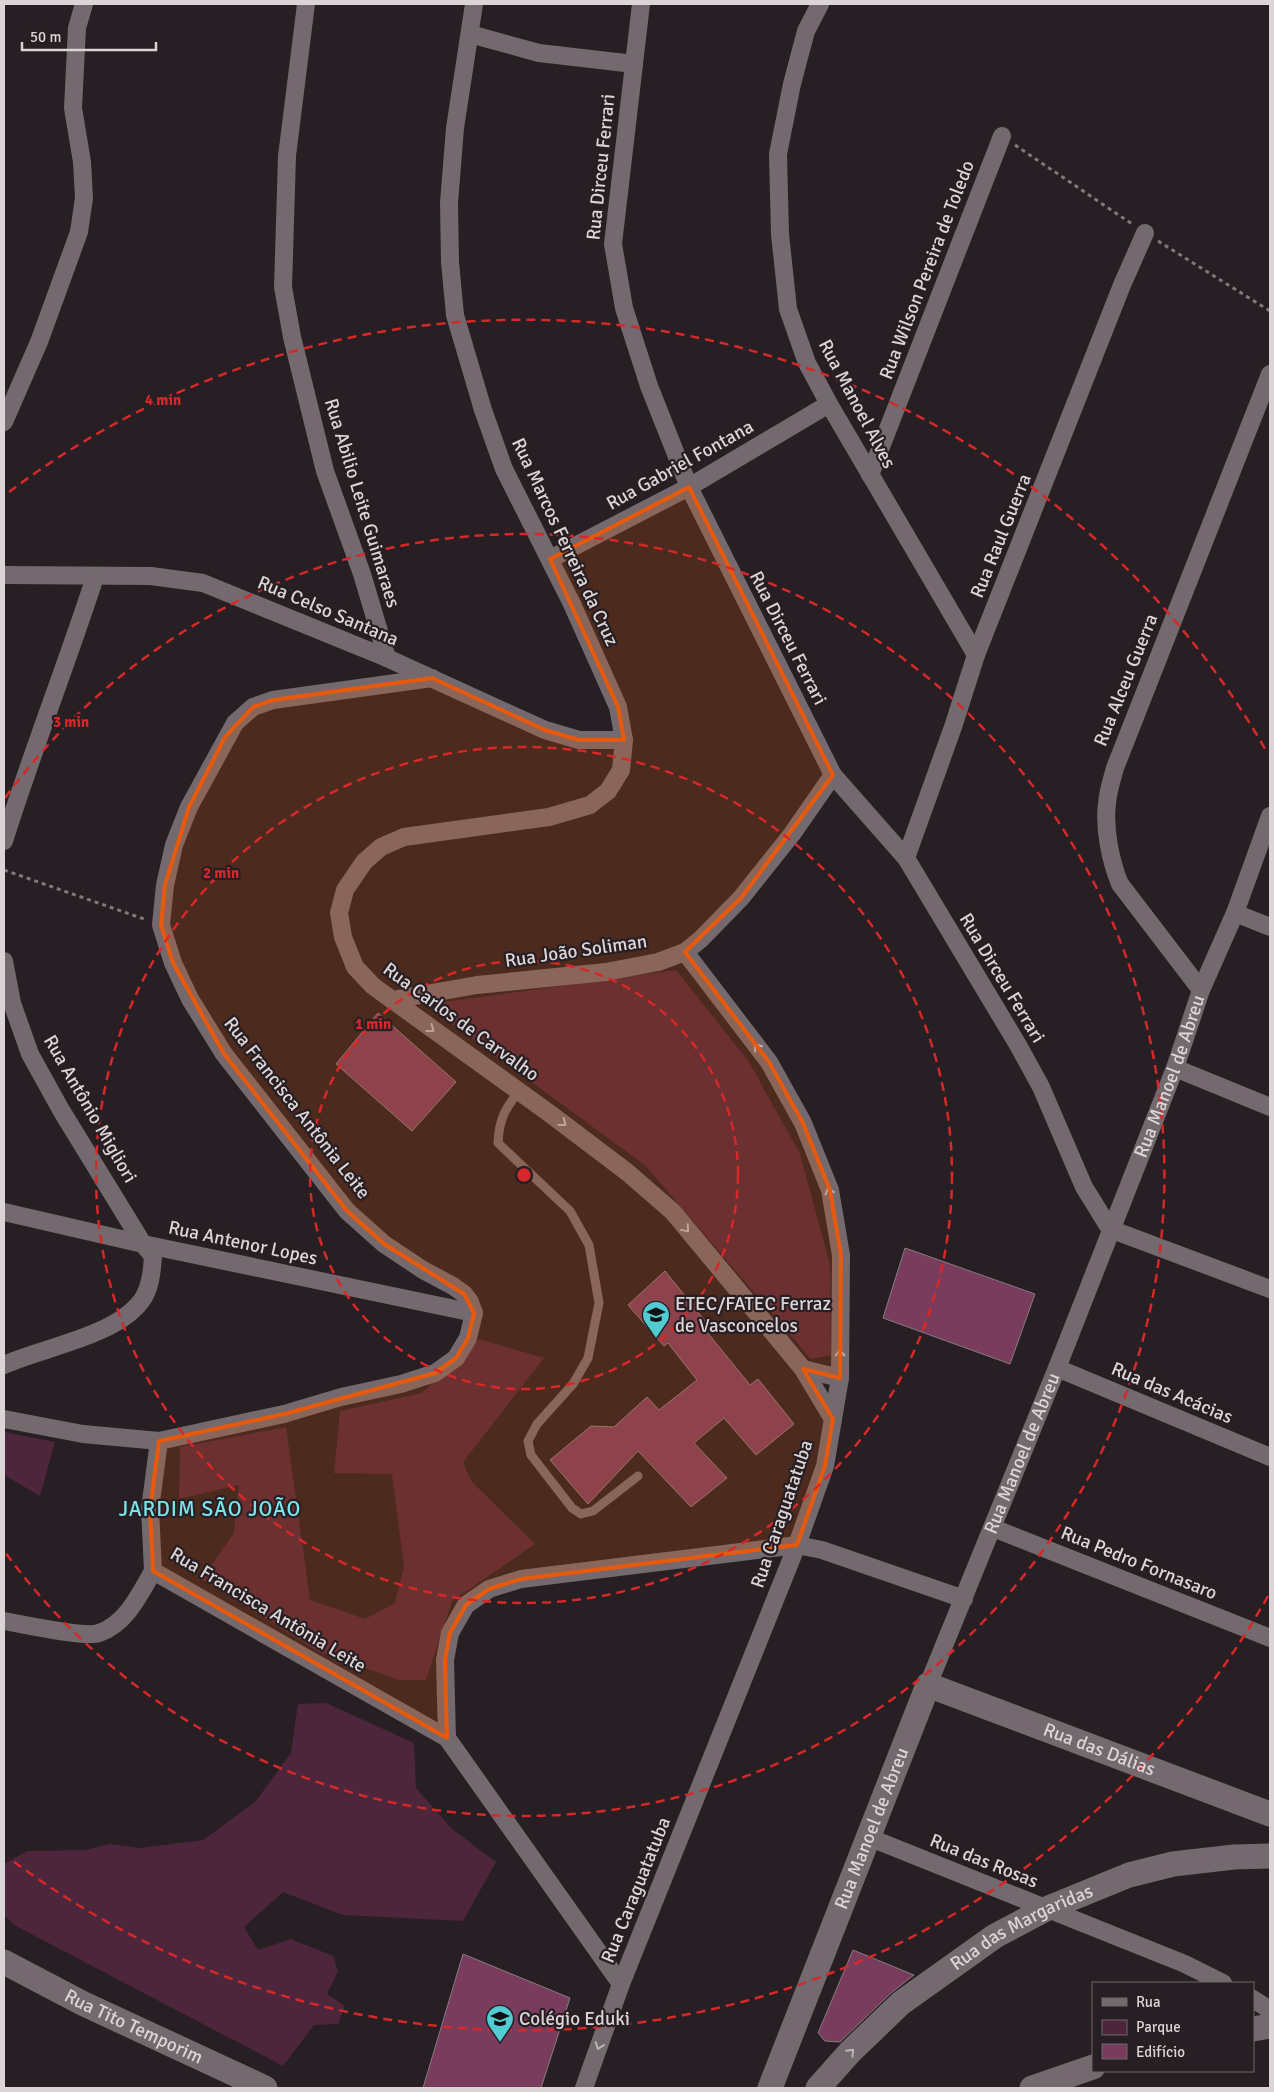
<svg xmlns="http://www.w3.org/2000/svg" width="1274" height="2092" viewBox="0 0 1274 2092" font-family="Signika,sans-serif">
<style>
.green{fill:#4e263b}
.building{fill:#793c5c;stroke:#867c80}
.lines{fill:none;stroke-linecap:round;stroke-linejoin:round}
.path{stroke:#7f787c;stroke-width:3;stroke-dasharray:4 4;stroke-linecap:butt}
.lane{stroke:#73696e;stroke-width:9}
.street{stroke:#73696e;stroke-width:18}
.secondary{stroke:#73696e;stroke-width:25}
.oneway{stroke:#bcb5b8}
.marked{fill:#e8590c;fill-opacity:0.2;stroke:#e8590c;stroke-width:4;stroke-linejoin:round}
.ring{fill:none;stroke:#d62828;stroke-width:2.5;stroke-dasharray:9 6}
.labels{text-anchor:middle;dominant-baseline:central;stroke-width:4.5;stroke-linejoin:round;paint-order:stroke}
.street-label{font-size:19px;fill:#dbd5d8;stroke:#271f23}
.poi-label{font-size:19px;fill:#dbd5d8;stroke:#271f23;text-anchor:start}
.quarter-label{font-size:21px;letter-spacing:1px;fill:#79e5ea;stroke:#271f23}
.centre{fill:#d62828;stroke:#271f23;stroke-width:2.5}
.ring-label{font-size:15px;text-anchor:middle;font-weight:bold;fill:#d62828;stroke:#271f23;stroke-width:4.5;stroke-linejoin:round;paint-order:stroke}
</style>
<rect width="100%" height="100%" fill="#271f23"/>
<g class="green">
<path d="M676 970 749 1062 800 1154 830 1265 831 1355 811 1359 646 1166 439 1014 444 1002Z"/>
<path d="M479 1339 544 1358 463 1462 471 1481 535 1544 452 1601 426 1680H399L317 1651 202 1579 234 1533 239 1485 179 1499 180 1447 286 1427 310 1600 365 1619 395 1603 404 1567 392 1474 334 1473 340 1411 422 1393Z"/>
<path d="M4 1432 55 1442 40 1496 4 1475Z"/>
<path d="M326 1703 414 1743 416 1788 452 1829 496 1862 463 1921 343 1915 283 1892 244 1927 258 1950 291 1939 333 1956 338 1971 327 1994 345 2006 338 2024 314 2025 283 2066 14 1925 4 1915V1864L27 1851 86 1850 109 1844 140 1848 203 1840 255 1802 291 1753 298 1704Z"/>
</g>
<g class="building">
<path d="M378 1013 456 1082 412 1131 336 1064Z"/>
<path d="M905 1248 1035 1294 1010 1364 883 1318Z"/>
<path d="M665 1271 706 1322 702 1326 750 1385 758 1379 794 1424 756 1455 724 1418 694 1443 727 1478 691 1507 638 1451 588 1504 550 1460 591 1426 614 1427 647 1397 659 1410 697 1380 668 1343 664 1346 628 1305Z"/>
<path d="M853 1950 914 1975 891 1993 840 2042 825 2041 818 2033Z"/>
<path d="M463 1954 570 1998 541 2088H423Z"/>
</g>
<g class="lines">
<g class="path">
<path d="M1015 145 1132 224"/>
<path d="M1158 241 1270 311"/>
<path d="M4 870 144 919"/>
</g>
<path class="lane" d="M519 1091C505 1109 499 1119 498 1143L570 1211 589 1245 599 1303 588 1358 573 1384 537 1424 528 1441 531 1455 572 1508 581 1514 593 1511 638 1476"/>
<g class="street">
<path d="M306 4 287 156 283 287 292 337 325 471 362 574 387 658"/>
<path d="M474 4 455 128 449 203 450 262 455 315 483 410 504 469 572 604 618 707 624 740 621 770 608 791 590 805 549 817 404 837 381 847 364 862 345 890 339 913 343 937 355 967 373 986 549 1113 627 1172 673 1212 803 1369 833 1419"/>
<path d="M641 4 613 244 624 308 649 386 689 487 833 775 906 858 1018 1045 1041 1087 1084 1187 1110 1229 1270 1289"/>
<path d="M820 4 806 31 792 84 778 154 780 234 788 309 807 363 829 404 976 655"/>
<path d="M470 34 539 53 634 64"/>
<path d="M4 422 39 342 79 232 84 198 82 162 73 108 77 28 84 4"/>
<path d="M870 475 1002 136"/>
<path d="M550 559 689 487 829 404"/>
<path d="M4 575 151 576 203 583 387 658 545 730 579 740H624"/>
<path d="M432 678 273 700 253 707 235 723 189 807 174 845 165 885 161 925 173 963 190 999 224 1054 347 1211 384 1244 423 1270 453 1286 464 1294 470 1302 474 1313 468 1338 456 1358 435 1373 401 1384 341 1397 284 1414 159 1441 150 1509 153 1571 447 1738 621 1984"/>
<path d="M4 841C32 752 66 666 95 577"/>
<path d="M906 858 953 727 976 655 1122 285 1145 233"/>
<path d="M1235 913 1270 927"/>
<path d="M4 961 12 1003 30 1054 61 1110 143 1244 153 1256C152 1270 151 1284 144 1297 120 1336 43 1347 4 1365"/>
<path d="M1201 990 1120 884C1110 860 1104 828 1107 803 1108 791 1112 779 1115 768L1270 374"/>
<path d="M392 1000 477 985 606 972 658 962 685 952 701 939 741 898 792 834 833 775"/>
<path d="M1175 1068 1270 1107"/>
<path d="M4 1212 143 1244 474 1313"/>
<path d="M1057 1368 1270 1457"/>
<path d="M803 1369 840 1378"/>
<path d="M4 1419 83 1434 159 1441"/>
<path d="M993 1528 1270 1638"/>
<path d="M4 1621C21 1624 85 1638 99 1633 126 1624 140 1594 153 1571"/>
<path id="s1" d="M928 1685 1057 1368 1175 1068 1201 990 1235 913 1270 816"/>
<path d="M447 1738 445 1660 450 1633 466 1605 489 1589 521 1579 797 1545 822 1550 964 1599"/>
<path d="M868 1837 1185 1964 1223 1983"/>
<path d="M1253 1999 1270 2010"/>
<path d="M584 2088 621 1984 797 1545 825 1466 840 1378 841 1255 830 1190 803 1123 769 1062 685 952"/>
</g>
<g class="secondary">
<path id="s2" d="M4 1962 82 2003 265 2088"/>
<path d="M1253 2029 1270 2026"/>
<path id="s3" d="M770 2088 928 1685 1270 1814"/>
<path id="s4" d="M818 2088 850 2052 901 2003 995 1936 1046 1909 1129 1875 1173 1864 1234 1857 1270 1856"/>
<path d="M1032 2088 1093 2067"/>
</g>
</g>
<defs><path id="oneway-chevron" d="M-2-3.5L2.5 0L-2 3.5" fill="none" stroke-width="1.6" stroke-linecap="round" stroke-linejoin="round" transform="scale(1.25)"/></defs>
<g class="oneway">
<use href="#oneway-chevron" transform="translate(431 1029) rotate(36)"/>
<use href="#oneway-chevron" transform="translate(757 1047) rotate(-128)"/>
<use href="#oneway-chevron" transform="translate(563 1123) rotate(37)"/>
<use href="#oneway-chevron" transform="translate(829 1191) rotate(-105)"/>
<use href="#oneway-chevron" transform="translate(686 1229) rotate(50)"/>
<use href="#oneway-chevron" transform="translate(840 1353) rotate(-90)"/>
<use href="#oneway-chevron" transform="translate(599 2046) rotate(110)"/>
<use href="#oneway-chevron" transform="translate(851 2052) rotate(-46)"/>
</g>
<path class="marked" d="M689 487 833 775 741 898 685 952 769 1062 803 1123 830 1190 841 1255 840 1378 803 1369 833 1419 825 1466 797 1545 521 1579 489 1589 466 1605 450 1633 445 1660 447 1738 153 1571 150 1509 159 1441 284 1414 435 1373 456 1358 468 1338 474 1313 464 1294 384 1244 347 1211 224 1054 173 963 161 925 165 885 189 807 225 737 253 707 273 700 432 678 545 730 579 740H624L618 707 550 559Z"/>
<g class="ring">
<circle cx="524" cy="1175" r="214"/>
<circle cx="524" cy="1175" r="428"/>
<path d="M5 798A641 641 0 1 1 5 1552"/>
<path d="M1268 1596A855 855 0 0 1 9 1858M9 492A855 855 0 0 1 1268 754"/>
</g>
<defs>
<symbol id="university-pin" viewBox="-11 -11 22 30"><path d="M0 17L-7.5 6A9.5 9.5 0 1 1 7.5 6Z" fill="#51ccd2" stroke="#271f23"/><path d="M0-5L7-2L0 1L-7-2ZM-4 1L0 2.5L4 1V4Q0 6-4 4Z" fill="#111"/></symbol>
<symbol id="school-pin" viewBox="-11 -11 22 30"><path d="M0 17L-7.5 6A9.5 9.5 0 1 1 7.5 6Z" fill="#51ccd2" stroke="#271f23"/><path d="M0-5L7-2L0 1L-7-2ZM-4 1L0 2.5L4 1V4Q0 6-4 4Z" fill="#111"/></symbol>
</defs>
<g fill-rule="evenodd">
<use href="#university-pin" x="640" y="1299" width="32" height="43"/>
<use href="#school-pin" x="484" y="2003" width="32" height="43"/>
</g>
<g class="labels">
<g class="street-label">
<text transform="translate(601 167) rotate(-84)">Rua Dirceu Ferrari</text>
<text transform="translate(927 270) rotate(-69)">Rua Wilson Pereira de Toledo</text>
<text transform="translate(857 404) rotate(62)">Rua Manoel Alves</text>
<text transform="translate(680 465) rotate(-29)">Rua Gabriel Fontana</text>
<text transform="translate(362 503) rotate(73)">Rua Abilio Leite Guimaraes</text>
<text transform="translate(1001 536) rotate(-68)">Rua Raul Guerra</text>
<text transform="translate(565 542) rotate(65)">Rua Marcos Ferreira da Cruz</text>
<text transform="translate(328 611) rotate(23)">Rua Celso Santana</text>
<text transform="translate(788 638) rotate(63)">Rua Dirceu Ferrari</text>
<text transform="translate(1126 680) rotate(-68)">Rua Alceu Guerra</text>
<text transform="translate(576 951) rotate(-8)">Rua João Soliman</text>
<text transform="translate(1002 978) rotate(59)">Rua Dirceu Ferrari</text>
<text transform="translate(461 1022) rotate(36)">Rua Carlos de Carvalho</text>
<text stroke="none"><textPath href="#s1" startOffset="655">Rua Manoel de Abreu</textPath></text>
<text transform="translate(297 1108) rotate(52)">Rua Francisca Antônia Leite</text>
<text transform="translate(90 1109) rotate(60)">Rua Antônio Migliori</text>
<text transform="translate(243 1243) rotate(12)">Rua Antenor Lopes</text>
<text transform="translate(1172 1393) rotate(23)">Rua das Acácias</text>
<text stroke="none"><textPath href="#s1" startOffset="250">Rua Manoel de Abreu</textPath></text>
<text transform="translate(782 1514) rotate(-71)">Rua Caraguatatuba</text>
<text transform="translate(1139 1563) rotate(22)">Rua Pedro Fornasaro</text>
<text transform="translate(268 1610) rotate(31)">Rua Francisca Antônia Leite</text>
<text stroke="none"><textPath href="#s3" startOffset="616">Rua das Dálias</textPath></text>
<text stroke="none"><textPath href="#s3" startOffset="279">Rua Manoel de Abreu</textPath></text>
<text transform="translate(984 1861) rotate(22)">Rua das Rosas</text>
<text transform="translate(636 1890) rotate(-68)">Rua Caraguatatuba</text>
<text stroke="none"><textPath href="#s4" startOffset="262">Rua das Margaridas</textPath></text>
<text stroke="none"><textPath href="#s2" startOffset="145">Rua Tito Temporim</textPath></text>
</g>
<g class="poi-label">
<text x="675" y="1304">ETEC/FATEC Ferraz<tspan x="675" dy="22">de Vasconcelos</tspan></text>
<text x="519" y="2019">Colégio Eduki</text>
</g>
<g class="quarter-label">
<text x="210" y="1509">JARDIM SÃO JOÃO</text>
</g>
</g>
<circle cx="524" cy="1175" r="8" class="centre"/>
<g class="ring-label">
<text x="163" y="405">4 min</text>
<text x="71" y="727">3 min</text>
<text x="221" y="878">2 min</text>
<text x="373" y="1029">1 min</text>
</g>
<rect width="1274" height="2092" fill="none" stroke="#dbd5d8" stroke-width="10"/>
<rect x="1092" y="1982" width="162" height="90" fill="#271f23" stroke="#6f686b"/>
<rect x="1102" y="1998" width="25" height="8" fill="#73696e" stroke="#6f686b"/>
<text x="1136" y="2007" font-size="15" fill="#dbd5d8">Rua</text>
<rect x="1102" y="2020" width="25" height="15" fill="#4e263b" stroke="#6f686b"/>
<text x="1136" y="2032" font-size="15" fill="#dbd5d8">Parque</text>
<rect x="1102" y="2044" width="25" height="15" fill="#793c5c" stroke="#6f686b"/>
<text x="1136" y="2057" font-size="15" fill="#dbd5d8">Edifício</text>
<path d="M22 42v8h134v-8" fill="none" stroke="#dbd5d8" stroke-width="2.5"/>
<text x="30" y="42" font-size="15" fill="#dbd5d8" stroke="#271f23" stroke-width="4" paint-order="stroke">50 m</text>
</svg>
